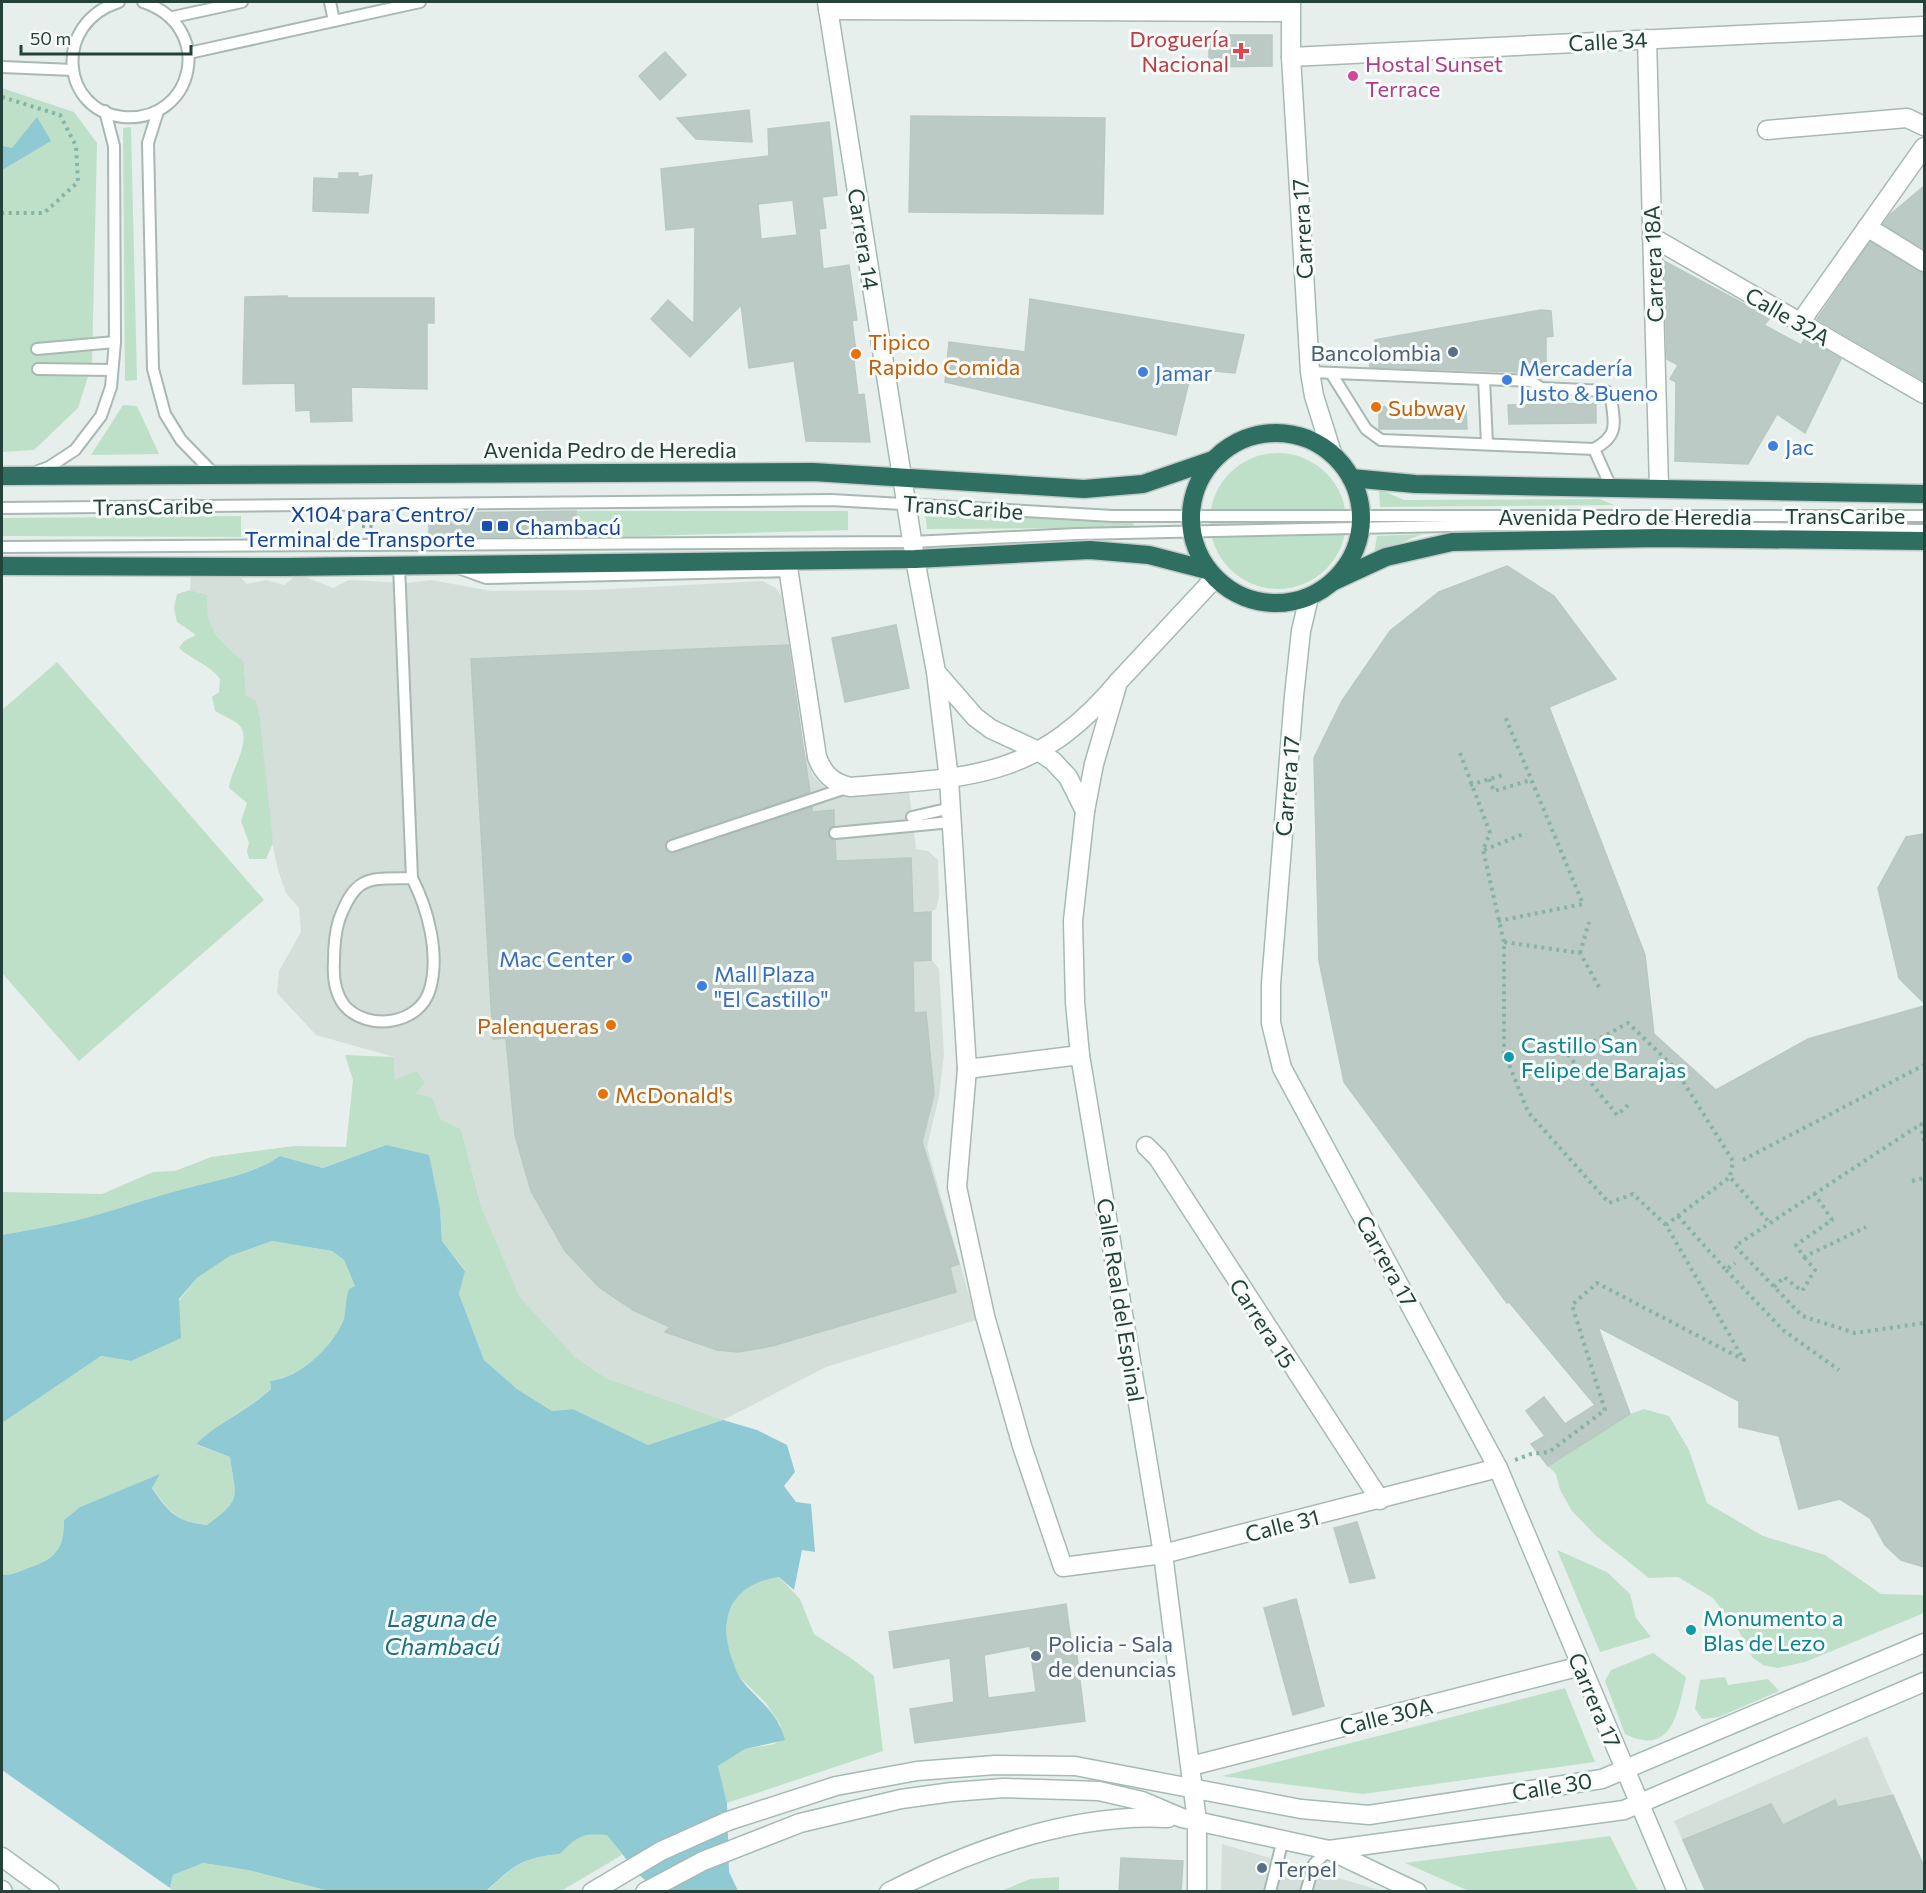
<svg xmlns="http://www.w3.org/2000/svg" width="1926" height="1893" viewBox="0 0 1926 1893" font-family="Commissioner,sans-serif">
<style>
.built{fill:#d4dfda}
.green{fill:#bfe0c8}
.water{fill:#8ec9d4}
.building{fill:#bbcac4;stroke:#b8c9c2;stroke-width:1.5;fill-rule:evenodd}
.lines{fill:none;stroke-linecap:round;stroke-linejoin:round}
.lane-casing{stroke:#a8b8b2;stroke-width:14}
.street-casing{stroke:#a8b8b2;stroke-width:21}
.secondary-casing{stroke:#a4bbb3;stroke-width:21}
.highway-casing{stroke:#c2cac8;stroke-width:21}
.path{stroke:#86b3a5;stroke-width:4;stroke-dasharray:3 4.5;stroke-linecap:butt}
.lane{stroke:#fff;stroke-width:10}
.street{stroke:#fff;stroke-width:18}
.secondary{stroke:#fff;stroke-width:18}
.highway{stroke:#2f6f62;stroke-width:18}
.health-dot{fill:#e0444e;stroke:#f7fbf9;stroke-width:2}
.hotel-dot{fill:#d1479c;stroke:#f7fbf9;stroke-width:2}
.service-dot{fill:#5c6f8a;stroke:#f7fbf9;stroke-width:2}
.food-dot{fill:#e8710a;stroke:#f7fbf9;stroke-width:2}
.shop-dot{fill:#3f7fe0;stroke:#f7fbf9;stroke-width:2}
.transit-dot{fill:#1a4fb4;stroke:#f7fbf9;stroke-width:2}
.culture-dot{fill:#0f9aa8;stroke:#f7fbf9;stroke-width:2}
.labels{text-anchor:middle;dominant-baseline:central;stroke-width:6;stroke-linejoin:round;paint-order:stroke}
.health-label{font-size:22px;fill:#be3a42;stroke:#f7fbf9;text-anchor:end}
.street-label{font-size:22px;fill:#24423a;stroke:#f7fbf9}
.hotel-label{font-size:22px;fill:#b23c85;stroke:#f7fbf9;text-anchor:start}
.food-label{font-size:22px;fill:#c56008;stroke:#f7fbf9;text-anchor:start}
.service-label{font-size:22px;fill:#4e5e75;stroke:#f7fbf9;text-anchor:start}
.shop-label{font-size:22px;fill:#366cbe;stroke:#f7fbf9;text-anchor:start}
.transit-label{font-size:22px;fill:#164399;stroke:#f7fbf9;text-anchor:end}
.culture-label{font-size:22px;fill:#0d838f;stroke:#f7fbf9;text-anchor:start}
.water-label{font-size:24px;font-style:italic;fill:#1c6f80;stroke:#f7fbf9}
</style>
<rect width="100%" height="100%" fill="#e6efeb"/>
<g class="built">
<path d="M191 572 236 573 247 584 266 580 284 585 298 574 333 588 349 580 408 583 431 580 491 591 593 590 762 581 776 588 784 601 804 750 813 776 827 790 845 796 909 791 916 849 928 851 938 860 939 898 936 909 931 912V959L939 969 944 1055 939 1096 927 1147 976 1320 826 1367 723 1420 606 1378 575 1357 520 1297 481 1206 461 1129 440 1119 415 1094 395 1080 394 1057 316 1035 277 993 279 971 301 932 299 908 286 893 278 870 269 827 263 766 246 697 244 662 222 642 209 624 205 613 208 595 190 590Z"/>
<path d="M1867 1736 1924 1867V1891H1706L1674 1821Z"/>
<path d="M1222 1844 1383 1891 1221 1892Z"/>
</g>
<g class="green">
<path d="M2 88 74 112 97 143 92 364 78 408 34 450 2 452Z"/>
<path d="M131 127 137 380 125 381 123 128Z"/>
<path d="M123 405 137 406 159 454 91 455Z"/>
<circle cx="1278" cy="521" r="68"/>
<path d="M1379 489 1404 500 1600 499 1614 505 1380 507Z"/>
<path d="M576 511H848V530L576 538Z"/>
<path d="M925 513 1133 520 1134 528 927 529Z"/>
<path d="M241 516V537L2 536V518Z"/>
<path d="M1423 534 1374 553 1377 536Z"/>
<path d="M190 590 208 595C203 629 221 641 244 662L246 696 256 701 260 720 273 843 266 859H249L247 851 249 843 241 821 247 803 229 788C231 768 255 738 237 723 231 719 222 715 215 711L212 697 219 692 220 679C209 664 192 660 179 648L184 641 196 635 177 622 174 608 177 594Z"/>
<path d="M57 662 264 900 79 1061 2 973V710Z"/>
<path d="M345 1055 394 1057 395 1080 417 1071 425 1083 415 1094 432 1097 440 1119 461 1129 481 1206 520 1297 575 1357 606 1378 723 1420 648 1445 573 1409 552 1411 517 1389 484 1360 459 1294 465 1270 442 1241 440 1209 386 1145 323 1168 280 1156C253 1175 212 1181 180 1190 146 1199 113 1211 78 1220 53 1226 27 1230 2 1235V1192L102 1194 153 1172 175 1171 211 1157 294 1146 346 1147 353 1080Z"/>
<path d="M272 1241 332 1251 344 1260 355 1286C342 1301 350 1303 343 1320 333 1348 301 1376 270 1381L271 1389C247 1410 218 1422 197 1445L230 1457C235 1497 244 1498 207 1525 177 1522 169 1512 152 1487L159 1475 80 1507 64 1520C64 1550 55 1559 28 1568 18 1572 13 1575 2 1575V1423L101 1356 131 1361 197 1278 230 1256Z"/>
<path d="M1644 1409 1669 1416 1689 1450 1707 1503 1763 1536 1825 1555 1881 1594 1924 1595V1613L1805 1662 1778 1668 1763 1665 1752 1657 1739 1631 1713 1598 1678 1577 1649 1578 1596 1536 1572 1511 1560 1490 1556 1474 1548 1466 1630 1414Z"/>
<path d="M1557 1550 1607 1572 1630 1594 1636 1618 1651 1637 1600 1652Z"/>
<path d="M779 1577 800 1599 814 1634 855 1661 874 1676 883 1751 727 1803 718 1766 745 1749 775 1744 781 1726 766 1703 738 1676 727 1644 726 1618 737 1595 759 1580Z"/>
<path d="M1653 1653 1686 1677C1678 1710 1673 1758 1625 1734L1605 1681 1611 1670Z"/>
<path d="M1725 1677 1728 1685 1768 1679 1779 1691 1719 1717 1702 1719 1695 1709 1700 1680Z"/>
<path d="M1565 1688 1595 1762 1363 1794 1222 1776Z"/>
<path d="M595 1834H607L622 1855 561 1891 486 1892C512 1867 522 1857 560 1854L576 1837Z"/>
<path d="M1610 1836 1638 1891H1469L1405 1863Z"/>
<path d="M203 1863 248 1870 329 1891 174 1892 170 1888 173 1875Z"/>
<path d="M1059 1877V1891H1001L1030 1879Z"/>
</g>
<g class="water">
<path d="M37 117 51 141 2 170V146L12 148Z"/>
<path d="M386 1145 429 1155 440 1209 442 1241 465 1271 459 1294 484 1360 517 1389 552 1411 573 1409 648 1445 723 1420 757 1430 787 1445 795 1472 784 1486 796 1502 811 1504 815 1552 802 1550 794 1590 779 1577C735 1583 717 1614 731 1656 734 1663 736 1672 740 1678 758 1702 776 1708 785 1740L745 1749 718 1766 727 1803 729 1872 738 1891H658L638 1874 607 1835C582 1833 577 1836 560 1854 522 1857 512 1867 486 1891H329L248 1870 203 1863 173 1875 170 1888 2 1770V1575C13 1575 18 1572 28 1568 55 1559 64 1550 64 1520L80 1507 160 1474 152 1488C169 1513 177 1522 207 1525 244 1498 235 1497 230 1457L196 1444C218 1422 247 1411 271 1389L270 1381C300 1377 331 1349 343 1321 347 1310 345 1299 349 1289L355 1286 344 1260 332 1251 272 1241 230 1256 197 1278 179 1299 181 1338 131 1361 101 1356 2 1423V1235C27 1230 53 1226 78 1220 113 1211 146 1199 180 1190 212 1181 253 1175 280 1156L323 1168Z"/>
</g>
<g class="building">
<path d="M1209 35H1272V66L1209 67Z"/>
<path d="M665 52 686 75 660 100 639 76Z"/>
<path d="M749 110 752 142 696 139 677 118Z"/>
<path d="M911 116 1105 118 1103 214 909 212Z"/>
<path d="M829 122 837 195 822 197 826 228 819 229 823 269 849 265 857 320 852 321 856 352 853 353 858 395 864 394 870 442 806 441 794 361 749 368 741 305 690 357 651 319 668 300 694 324 695 227 666 230 661 169 769 156 768 129ZM793 200 797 235 761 239 758 204Z"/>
<path d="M339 173H358V177L372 175 368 213 313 211 314 178 339 179Z"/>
<path d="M1924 186V249L1883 224 1891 214Z"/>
<path d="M1870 242 1924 273V381L1817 319Z"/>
<path d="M1664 261 1770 318 1764 325 1801 345 1805 338 1841 359 1805 433 1777 414 1748 464 1675 461 1676 382 1670 379 1678 365 1667 359Z"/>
<path d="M287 296V298H434V323H427V389L351 387 352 421 311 422 310 410 296 411 295 383 243 384 245 297Z"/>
<path d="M1030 299 1244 335 1235 373 1192 369 1176 435 945 382 949 342 1025 352Z"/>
<path d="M1541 310 1551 311 1553 336 1546 337V373L1370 367 1369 353 1374 351 1375 340Z"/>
<path d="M1596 403V423L1509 424 1508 405Z"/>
<path d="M1466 406 1467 429H1379V407Z"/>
<path d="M576 511V536L429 537V513Z"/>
<path d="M1507 566 1554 596 1616 679 1549 707 1645 955 1654 1034 1716 1090 1808 1039 1924 1006V1567L1901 1560 1885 1545 1870 1518 1840 1499 1799 1509 1779 1436 1739 1427V1401L1598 1327 1630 1414 1548 1466 1531 1444 1545 1436 1526 1411 1544 1397 1565 1424 1595 1405 1509 1302 1507 1303 1344 1082 1319 961 1314 758 1342 701 1390 631 1439 592Z"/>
<path d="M896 625 909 688 845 702 832 638Z"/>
<path d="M788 645 810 792 670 839 665 848 668 852 674 853 812 807V812L834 810V826L828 833 835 840 836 861 911 858 913 913 931 912V960L913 961 914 1013 926 1012 934 1094 922 1142 959 1264 950 1267 956 1292 772 1346 738 1352 717 1350 665 1332 670 1327 633 1310 600 1288 565 1251 531 1191 515 1135 506 1038 493 1039 471 659Z"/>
<path d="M1924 834V1003L1899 978 1878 888 1906 837Z"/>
<path d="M1357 1522 1375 1578 1350 1583 1334 1528Z"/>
<path d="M1296 1599 1324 1706 1293 1715 1264 1608Z"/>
<path d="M1066 1604 1071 1640H1075L1085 1721 915 1743 910 1709 954 1702 950 1658 894 1668 889 1632ZM1030 1646 1036 1692 988 1698 984 1655Z"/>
<path d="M1893 1795 1924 1867V1892H1706L1683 1840 1771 1804 1783 1825 1835 1800 1838 1807Z"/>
<path d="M1121 1858 1183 1861 1181 1892H1119Z"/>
</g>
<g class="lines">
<defs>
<g id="lane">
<path d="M119 2C52 23 61 111 123 117 195 123 216 26 143 2"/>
<path d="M330 2 334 21"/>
<path d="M173 17 242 2"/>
<path d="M189 53 420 2"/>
<path d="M2 67 73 70"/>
<path d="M158 111 148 143 153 369 165 414 181 440 215 475"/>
<path d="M37 349 115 342"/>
<path d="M38 369 112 370"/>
<path d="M1310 372 1531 381 1541 388 1606 391 1611 397C1614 423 1620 435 1594 449L1381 440 1366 429 1331 373"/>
<path d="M1484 379 1487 444"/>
<path d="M1594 449 1611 487"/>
<path d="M38 471 49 467 75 450 101 416 111 387 115 342 114 146 105 111"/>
<path d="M2 508 831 500 1113 516H1924"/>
<path d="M2 547 912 542 1077 534 1497 525 1924 530"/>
<path d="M399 565 412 878C428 909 440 954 430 989 420 1025 367 1032 344 1005 335 993 333 976 334 961 334 948 335 933 339 920 356 874 369 879 412 878"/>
<path d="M461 569 486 578 789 571"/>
<path d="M912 817 951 808"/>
<path d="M835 833 952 822"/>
<path d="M672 846 849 787"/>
<path d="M1270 1892 1283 1839"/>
<path d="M1306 1892 1314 1864 1329 1850"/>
</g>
<g id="street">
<path d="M828 10 1290 12"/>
<path d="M1647 39 1659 488"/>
<path d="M1291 57 1924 26"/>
<path d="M1767 130 1907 118 1924 126"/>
<path d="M1867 227 1924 262"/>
<path d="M1652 237 1924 394"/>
<path d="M1799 324 1924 147"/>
<path d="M787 561 817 757C823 774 833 783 850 787 968 777 1035 781 1118 682"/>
<path d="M936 672 949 779 967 1069 957 1187 985 1316 1022 1446 1063 1567 1163 1554 1498 1468"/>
<path d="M1085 811 1094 764 1118 682 1214 579"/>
<path d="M967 1069 1080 1055"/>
<path d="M1146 1146 1158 1158 1380 1500"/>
<path d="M1191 1766 1581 1666"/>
<path d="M1329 1850 1417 1892"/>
</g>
<g id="secondary">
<path d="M827 2 915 559 936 672 975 717 991 729 1038 751 1053 761 1068 777 1085 811 1073 921 1075 1002 1080 1055 1163 1554 1197 1821V1892"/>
<path d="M1291 2V57L1310 372 1314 396 1332 453"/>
<path d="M1309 597 1301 631 1294 696 1271 984V1023L1282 1068 1498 1468 1677 1892"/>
<path d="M2 1857 50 1892"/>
<path d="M2 1890 3 1892"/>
<path d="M592 1892 661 1851 728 1821 836 1786 917 1771 995 1765 1075 1766 1301 1809 1369 1815 1602 1779 1924 1643"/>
<path d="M645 1892 703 1861 800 1823 901 1799 952 1792 1004 1788 1099 1791 1142 1801 1182 1818 1329 1850 1624 1810 1924 1682"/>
<path d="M889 1892C975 1848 1072 1813 1168 1818"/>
</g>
<g id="highway">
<circle cx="1276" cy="518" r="85"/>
<path d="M2 476 813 472 1084 489 1143 484 1213 460"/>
<path d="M1351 478 1415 484 1924 494"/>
<path d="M2 566 285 567 915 559 1090 550 1149 555 1207 570"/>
<path d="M1334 581 1386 557 1452 542 1658 538 1924 541"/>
</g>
</defs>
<use href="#lane" class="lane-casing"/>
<use href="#street" class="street-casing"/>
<use href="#secondary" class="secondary-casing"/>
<use href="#highway" class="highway-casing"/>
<g class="path">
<path d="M2 97 60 115 76 146 78 182 44 213H2"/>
<path d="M362 526H373"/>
<path d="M1460 753 1490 833 1483 850 1504 942"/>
<path d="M1489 779 1494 791 1531 780"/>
<path d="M1470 785 1503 775"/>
<path d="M1484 850 1526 833"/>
<path d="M1498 921 1583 904 1504 714"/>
<path d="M1580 953 1589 922"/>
<path d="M1599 987 1580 953 1504 942V1052L1528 1112 1609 1203 1633 1194 1666 1225"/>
<path d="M1628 1105 1617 1115 1565 1051 1595 1041 1628 1023 1674 1067 1733 1161 1730 1177"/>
<path d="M1924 1141 1921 1124 1735 1246 1802 1316 1855 1333 1924 1323"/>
<path d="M1743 1160 1924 1065"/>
<path d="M1912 1181 1924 1178"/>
<path d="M1814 1193 1832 1220 1796 1245 1804 1257 1866 1227"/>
<path d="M1678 1216 1726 1270 1735 1263"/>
<path d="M1726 1270 1783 1330 1839 1370"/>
<path d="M1774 1287 1784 1277 1802 1291 1815 1270 1804 1257"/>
<path d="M1515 1460 1531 1454 1549 1452 1605 1410 1572 1305 1597 1283 1744 1360 1666 1225 1730 1177 1769 1222"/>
</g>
<use href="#lane" class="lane"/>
<use href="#street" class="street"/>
<use href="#secondary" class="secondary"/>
<use href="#highway" class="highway"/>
</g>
<path class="health-dot" d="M1238 42h6v6h6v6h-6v6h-6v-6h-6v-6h6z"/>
<circle class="hotel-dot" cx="1353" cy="76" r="6"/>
<g class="service-dot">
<circle cx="1453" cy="352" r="6"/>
<circle cx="1036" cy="1656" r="6"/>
<circle cx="1262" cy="1868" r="6"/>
</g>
<g class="food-dot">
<circle cx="856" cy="354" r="6"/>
<circle cx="1376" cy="407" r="6"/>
<circle cx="611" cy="1025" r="6"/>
<circle cx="603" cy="1094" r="6"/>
</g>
<g class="shop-dot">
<circle cx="1143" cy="372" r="6"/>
<circle cx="1507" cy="380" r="6"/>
<circle cx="1773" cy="446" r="6"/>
<circle cx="627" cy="958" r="6"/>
<circle cx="702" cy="986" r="6"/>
</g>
<g class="transit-dot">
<rect x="481" y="520" width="12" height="12" rx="3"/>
<rect x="497" y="520" width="12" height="12" rx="3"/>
</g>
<g class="culture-dot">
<circle cx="1509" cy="1057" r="6"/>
<circle cx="1691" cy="1630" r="6"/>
</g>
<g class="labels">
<g class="health-label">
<text x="1229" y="38">Droguería<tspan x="1229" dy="25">Nacional</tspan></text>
</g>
<g class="street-label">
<text transform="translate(1608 41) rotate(-3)">Calle 34</text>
<text transform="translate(1302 229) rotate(-93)">Carrera 17</text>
<text transform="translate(864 239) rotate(81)">Carrera 14</text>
<text transform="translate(1653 264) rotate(-92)">Carrera 18A</text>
<text transform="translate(1788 316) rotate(30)">Calle 32A</text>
<text x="610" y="449">Avenida Pedro de Heredia</text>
<text transform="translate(153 506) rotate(-1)">TransCaribe</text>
<text transform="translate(963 507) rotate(4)">TransCaribe</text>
<text x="1845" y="515">TransCaribe</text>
<text x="1625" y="516">Avenida Pedro de Heredia</text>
<text transform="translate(1287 786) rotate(-85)">Carrera 17</text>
<text transform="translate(1387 1261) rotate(61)">Carrera 17</text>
<text transform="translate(1121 1300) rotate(81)">Calle Real del Espinal</text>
<text transform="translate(1263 1323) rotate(57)">Carrera 15</text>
<text transform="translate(1282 1525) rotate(-14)">Calle 31</text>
<text transform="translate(1595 1700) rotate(67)">Carrera 17</text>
<text transform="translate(1386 1716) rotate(-14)">Calle 30A</text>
<text transform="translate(1552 1786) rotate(-9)">Calle 30</text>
</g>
<g class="hotel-label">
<text x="1365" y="63">Hostal Sunset<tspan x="1365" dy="25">Terrace</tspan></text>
</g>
<g class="food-label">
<text x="868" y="341">Tipico<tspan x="868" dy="25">Rapido Comida</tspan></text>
<text x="1388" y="407">Subway</text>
<text x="599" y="1025" text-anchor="end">Palenqueras</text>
<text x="615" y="1094">McDonald's</text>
</g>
<g class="service-label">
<text x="1441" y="352" text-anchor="end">Bancolombia</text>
<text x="1048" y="1643">Policia - Sala<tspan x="1048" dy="25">de denuncias</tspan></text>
<text x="1274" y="1868">Terpel</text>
</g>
<g class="shop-label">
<text x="1519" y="367">Mercadería<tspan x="1519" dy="25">Justo &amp; Bueno</tspan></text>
<text x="1155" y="372">Jamar</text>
<text x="1785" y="446">Jac</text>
<text x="615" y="958" text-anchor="end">Mac Center</text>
<text x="714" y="973">Mall Plaza<tspan x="714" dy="25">"El Castillo"</tspan></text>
</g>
<g class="transit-label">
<text x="475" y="513">X104 para Centro/<tspan x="475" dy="25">Terminal de Transporte</tspan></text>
<text x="515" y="526" text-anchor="start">Chambacú</text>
</g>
<g class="culture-label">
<text x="1521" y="1044">Castillo San<tspan x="1521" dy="25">Felipe de Barajas</tspan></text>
<text x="1703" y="1617">Monumento a<tspan x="1703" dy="25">Blas de Lezo</tspan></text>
</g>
<g class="water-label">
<text x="442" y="1617">Laguna de<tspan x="442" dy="28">Chambacú</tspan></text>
</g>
</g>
<rect width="1926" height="1893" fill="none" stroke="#24423a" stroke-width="6"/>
<path d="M21 45v9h170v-9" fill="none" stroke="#24423a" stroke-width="3"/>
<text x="30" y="45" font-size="18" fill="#24423a" stroke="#f7fbf9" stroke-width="4.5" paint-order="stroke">50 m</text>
</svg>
